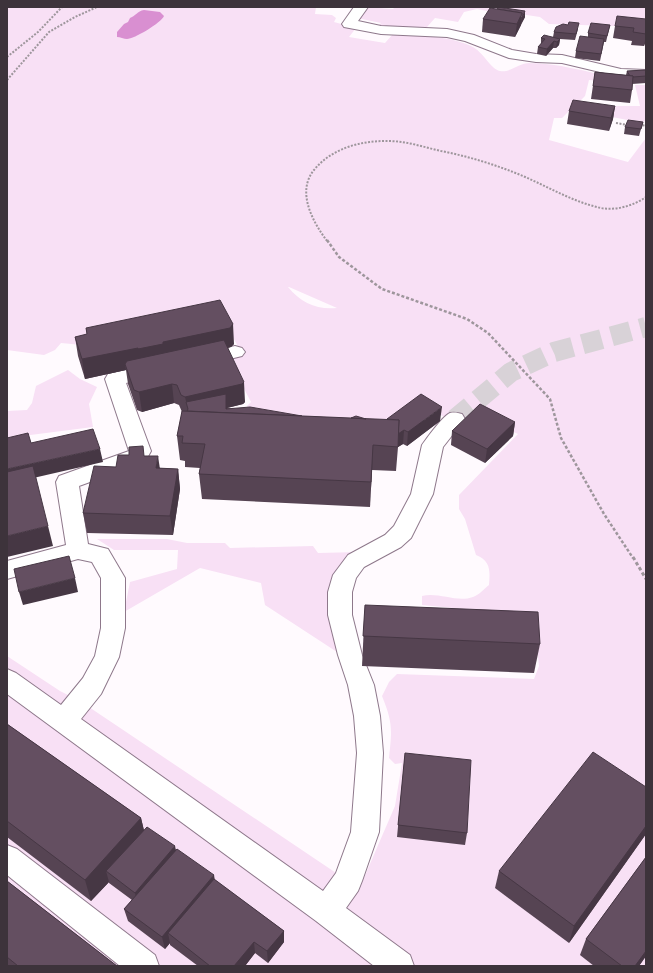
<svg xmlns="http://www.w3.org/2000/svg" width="653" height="973" viewBox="0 0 653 973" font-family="'Nunito Sans',sans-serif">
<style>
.green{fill:#f8e0f5;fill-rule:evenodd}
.water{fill:#d98fd1}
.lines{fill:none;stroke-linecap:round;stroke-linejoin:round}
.minor-tunnel{stroke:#d8d2d7;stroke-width:20;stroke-dasharray:20 10;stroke-linecap:butt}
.minor-casing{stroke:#8e788b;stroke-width:2}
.path-far2{stroke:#9e969c;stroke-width:2;stroke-dasharray:2 1.5;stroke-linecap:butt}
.path-far1{stroke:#9e969c;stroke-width:2.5;stroke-dasharray:3 2;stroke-linecap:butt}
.path{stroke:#9e969c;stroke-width:3;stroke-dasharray:3.5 2.5;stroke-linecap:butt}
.minor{fill:#fff;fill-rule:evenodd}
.wall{fill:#564453}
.shaded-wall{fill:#463744}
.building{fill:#644f61;stroke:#463744}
</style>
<rect width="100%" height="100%" fill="#fffafe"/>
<g class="green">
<path d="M7 7H316L315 14 332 15 336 18 334 22 356 28 349 37 385 43 393 34C418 36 447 35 471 46 484 52 490 69 500 71 509 73 520 63 529 63 558 63 586 72 614 77L613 82 589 80 585 96 580 101 610 106H640L635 85H646V119L643 123 571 109 562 118H554L549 140 628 162 646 138V966H7V656L60 691 80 701 348 881 360 887 395 806 402 763 395 764 389 758C392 730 393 723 382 696L389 682 397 674 534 679 539 666 536 638 463 609 422 605V596C439 592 457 603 473 597 479 595 484 589 489 585 490 571 491 561 476 555L465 519 459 509V495L518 434 479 416 481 413 468 406 450 420 414 401 379 427 250 421 247 406 251 402 228 358 242 354 222 317 82 345 61 343 55 350 44 355 7 350ZM288 287H289L337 308C317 310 301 303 288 287Z"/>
<path d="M365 7 393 9 395 7H646V27L549 24 540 17 494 10 492 12 477 9 464 12 458 22 435 18 427 27 454 31 496 43 490 45 470 37 376 28 381 23 357 18Z"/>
<path d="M68 370 80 379 97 387 89 404 93 427 7 438V411L27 410 32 403 36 386Z"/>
<path d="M97 539H167L187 543H225L230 548 313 546 318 553 360 552 337 652 265 605 261 583 200 568 124 612 130 582 177 569 178 550H114Z"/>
</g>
<path class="water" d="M144 10 160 12 164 16C161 23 134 39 127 39 124 39 120 37 117 37V32L124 24 128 22 130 18C136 16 137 11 144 10Z"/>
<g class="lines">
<path class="minor-tunnel" d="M455 419 511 372 554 352 646 327"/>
<defs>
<g id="minor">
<path d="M354 7H368L358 21 381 26 447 29 474 35 512 50 536 54 562 55 621 69 646 70V78L621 77 562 63 536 62 509 58 465 41 447 37 381 34 344 27 342 24Z"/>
<path d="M235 346 242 348 245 352 242 356 201 366 194 365 191 360 194 355Z"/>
<path d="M155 363 162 365 165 370 162 375 126 383 151 451 145 462 79 486 88 544 108 549 125 578V628L119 657 101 694 81 719 323 891 336 873 351 832 357 753 354 716 348 685 338 655 328 615V592L333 575 348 555 385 535 394 526 411 494 422 445C427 438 443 416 450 413 455 412 458 413 462 414L465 419 443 447 433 494 411 538 401 547 364 567 356 578 352 592V615L362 655 374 685 380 716 383 753 379 832 362 881 358 891 346 908 410 955 414 966H374L316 921 7 694V669L16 673 61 705 83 678 95 656 101 628V578L92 562 78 559 7 579V561L66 545 56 482 59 476 129 451 105 379 108 374Z"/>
<path d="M7 845 17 849 155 955 159 966H120L7 875Z"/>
</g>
</defs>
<use href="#minor" class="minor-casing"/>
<g class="path-far2">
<path d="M7 57 38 32 62 7"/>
<path d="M7 80 49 32 75 17 97 7"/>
<path d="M616 123 628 125"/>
<path d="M639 126 646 125"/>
<path d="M327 241C313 222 296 192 314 170 334 145 371 138 402 142 415 144 428 148 441 151 466 156 490 163 513 172 542 183 568 200 597 207 613 212 633 206 646 197"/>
</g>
<path class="path-far1" d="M327 240 339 257 382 289 467 319 488 333 550 399 561 438 604 514 633 558"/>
<path class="path" d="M633 557 646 579"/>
<use href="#minor" class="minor"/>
</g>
<g class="wall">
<path d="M525 17 515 37 482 32 483 19Z"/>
<path d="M646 19V41L644 46 631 45 632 41 613 38 615 26Z"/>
<path d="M610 25 606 42H604L600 61 575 58 576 51 588 37V33Z"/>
<path d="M578 29 575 40 560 39 559 45 556 48H553L546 56 537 54 538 47 541 44V38L553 37 554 32Z"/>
<path d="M646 70V83L632 84V90L630 103 591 99 595 72 626 75 627 71Z"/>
<path d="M615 106 613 119 609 131 567 124 569 111Z"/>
<path d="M643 122 639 136 624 134 625 127Z"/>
<path d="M86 328 234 344 231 347 228 348 245 402 243 404 227 408 302 416 387 420 440 421 407 446 403 444 398 447 396 471 372 470 370 507 202 499 199 474 200 468 185 467V461L180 460 177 436 182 412 179 405 174 403 142 412 137 410 128 384 126 370 85 379 78 356 75 337 87 335Z"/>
<path d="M515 422 513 436 485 463 451 445 452 431Z"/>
<path d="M144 456 160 468 178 469 180 489 173 535 87 533 83 513 116 467Z"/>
<path d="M365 605 540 644 534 673 362 666Z"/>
<path d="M7 724 141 818 144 830 176 850 215 880 284 931V942L268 963 255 953 245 966H198L170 945V943L165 949 128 921 124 909 132 900 109 883V882L91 901 7 837Z"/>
<path d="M405 753 467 833 465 845 397 837Z"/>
<path d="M646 787V834L569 943 495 888 499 871Z"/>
<path d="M646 857V956L639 966H594L580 955 586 939Z"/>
<path d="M7 881 117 966H7Z"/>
</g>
<g class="shaded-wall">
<path d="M525 11V17L521 24 522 18Z"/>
<path d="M522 13 521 25 515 37 517 24Z"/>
<path d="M646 35V41L644 46Z"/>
<path d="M560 39 559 45 556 48 557 42Z"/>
<path d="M554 41 553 48 546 56 547 49Z"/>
<path d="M615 106 613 119 609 131 611 118Z"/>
<path d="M233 324 234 344 231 347 165 361 125 364 126 370 85 379 82 359 163 342Z"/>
<path d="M244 382 245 402 243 404 227 408V423L188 409 185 397Z"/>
<path d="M172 384 174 403 142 412 139 392Z"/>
<path d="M442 407 440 421 407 446 408 432Z"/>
<path d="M515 422 513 436 485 463 487 449Z"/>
<path d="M404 430 403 444 398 447V434Z"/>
<path d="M373 445 372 470 370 507 371 482Z"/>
<path d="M100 449 103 462 7 484V469Z"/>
<path d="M158 456 161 476 156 468Z"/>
<path d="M178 469 180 489 173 535 170 516Z"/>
<path d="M48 526 53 546 7 557V536Z"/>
<path d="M75 578 78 592 23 605 19 592Z"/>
<path d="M141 818 146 840 106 871 109 882 91 901 85 880Z"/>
<path d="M646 826V834L569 943 574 926Z"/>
<path d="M175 846 178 859 138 905 135 893Z"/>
<path d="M214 875 216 887 168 933 170 943 165 949 162 937Z"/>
<path d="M284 931V942L268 963 267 951Z"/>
<path d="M254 942 255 953 245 966H234Z"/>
<path d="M646 951V956L639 966H635Z"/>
</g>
<g class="building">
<path d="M498 7 525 11 522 18V13L497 9Z"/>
<path d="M490 8 522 13 517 24 483 19Z"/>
<path d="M617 16 646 19V34L633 32 634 28 615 26Z"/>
<path d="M569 22 579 23 576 34 554 32 556 27 563 24 568 25Z"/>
<path d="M591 23 610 25 607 36 588 33Z"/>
<path d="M544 35 560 39 557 42 554 41 547 49 538 47 545 39 541 38Z"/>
<path d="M580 36 604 39 601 54 576 51Z"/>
<path d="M646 70V76L633 77V76H630L627 71Z"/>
<path d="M595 72 633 76 632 90 593 86Z"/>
<path d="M573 100 615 106 611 118 569 111Z"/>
<path d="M628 120 643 122 641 129 625 127Z"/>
<path d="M220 300 233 324 230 328 163 342V344L138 349V348L82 359 75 337 87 334 86 328Z"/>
<path d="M224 340 244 382 242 384 185 397 181 395 177 385 172 384 139 392 134 390 125 364 127 361Z"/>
<path d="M226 394V409L250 407 302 416 187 411 188 409 186 402Z"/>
<path d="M421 394 442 407 408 432 404 430 398 434 399 420 387 419Z"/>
<path d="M480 404 515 422 487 449 452 431Z"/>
<path d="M182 411 399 420 398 447 373 445 371 482 199 474 205 444 182 443 183 436H177Z"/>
<path d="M356 416 366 419 351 418Z"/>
<path d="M93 429 100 449 7 469V438L28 433 31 443Z"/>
<path d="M143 446 144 456H158L156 468 178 469 170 516 83 513 94 466 116 467 118 455H129V447Z"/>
<path d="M33 466 48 526 7 536V472Z"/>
<path d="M69 556 75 578 19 592 14 569Z"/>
<path d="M365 605 538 612 540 644 363 636Z"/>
<path d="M7 724 141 818 85 880 7 821Z"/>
<path d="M593 752 646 787V826L574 926 499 871Z"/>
<path d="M405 753 471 760 467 833 398 825Z"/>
<path d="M147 827 175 846 135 893 106 871Z"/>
<path d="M177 849 214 875 162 937 124 909Z"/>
<path d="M646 857V951L635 966H622L586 939Z"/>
<path d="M214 879 284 931 267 951 254 942 234 966H210L168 933Z"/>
<path d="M7 881 117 966H18L7 957Z"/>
</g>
<rect width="653" height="973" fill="none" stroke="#3d333b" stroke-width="16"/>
</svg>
